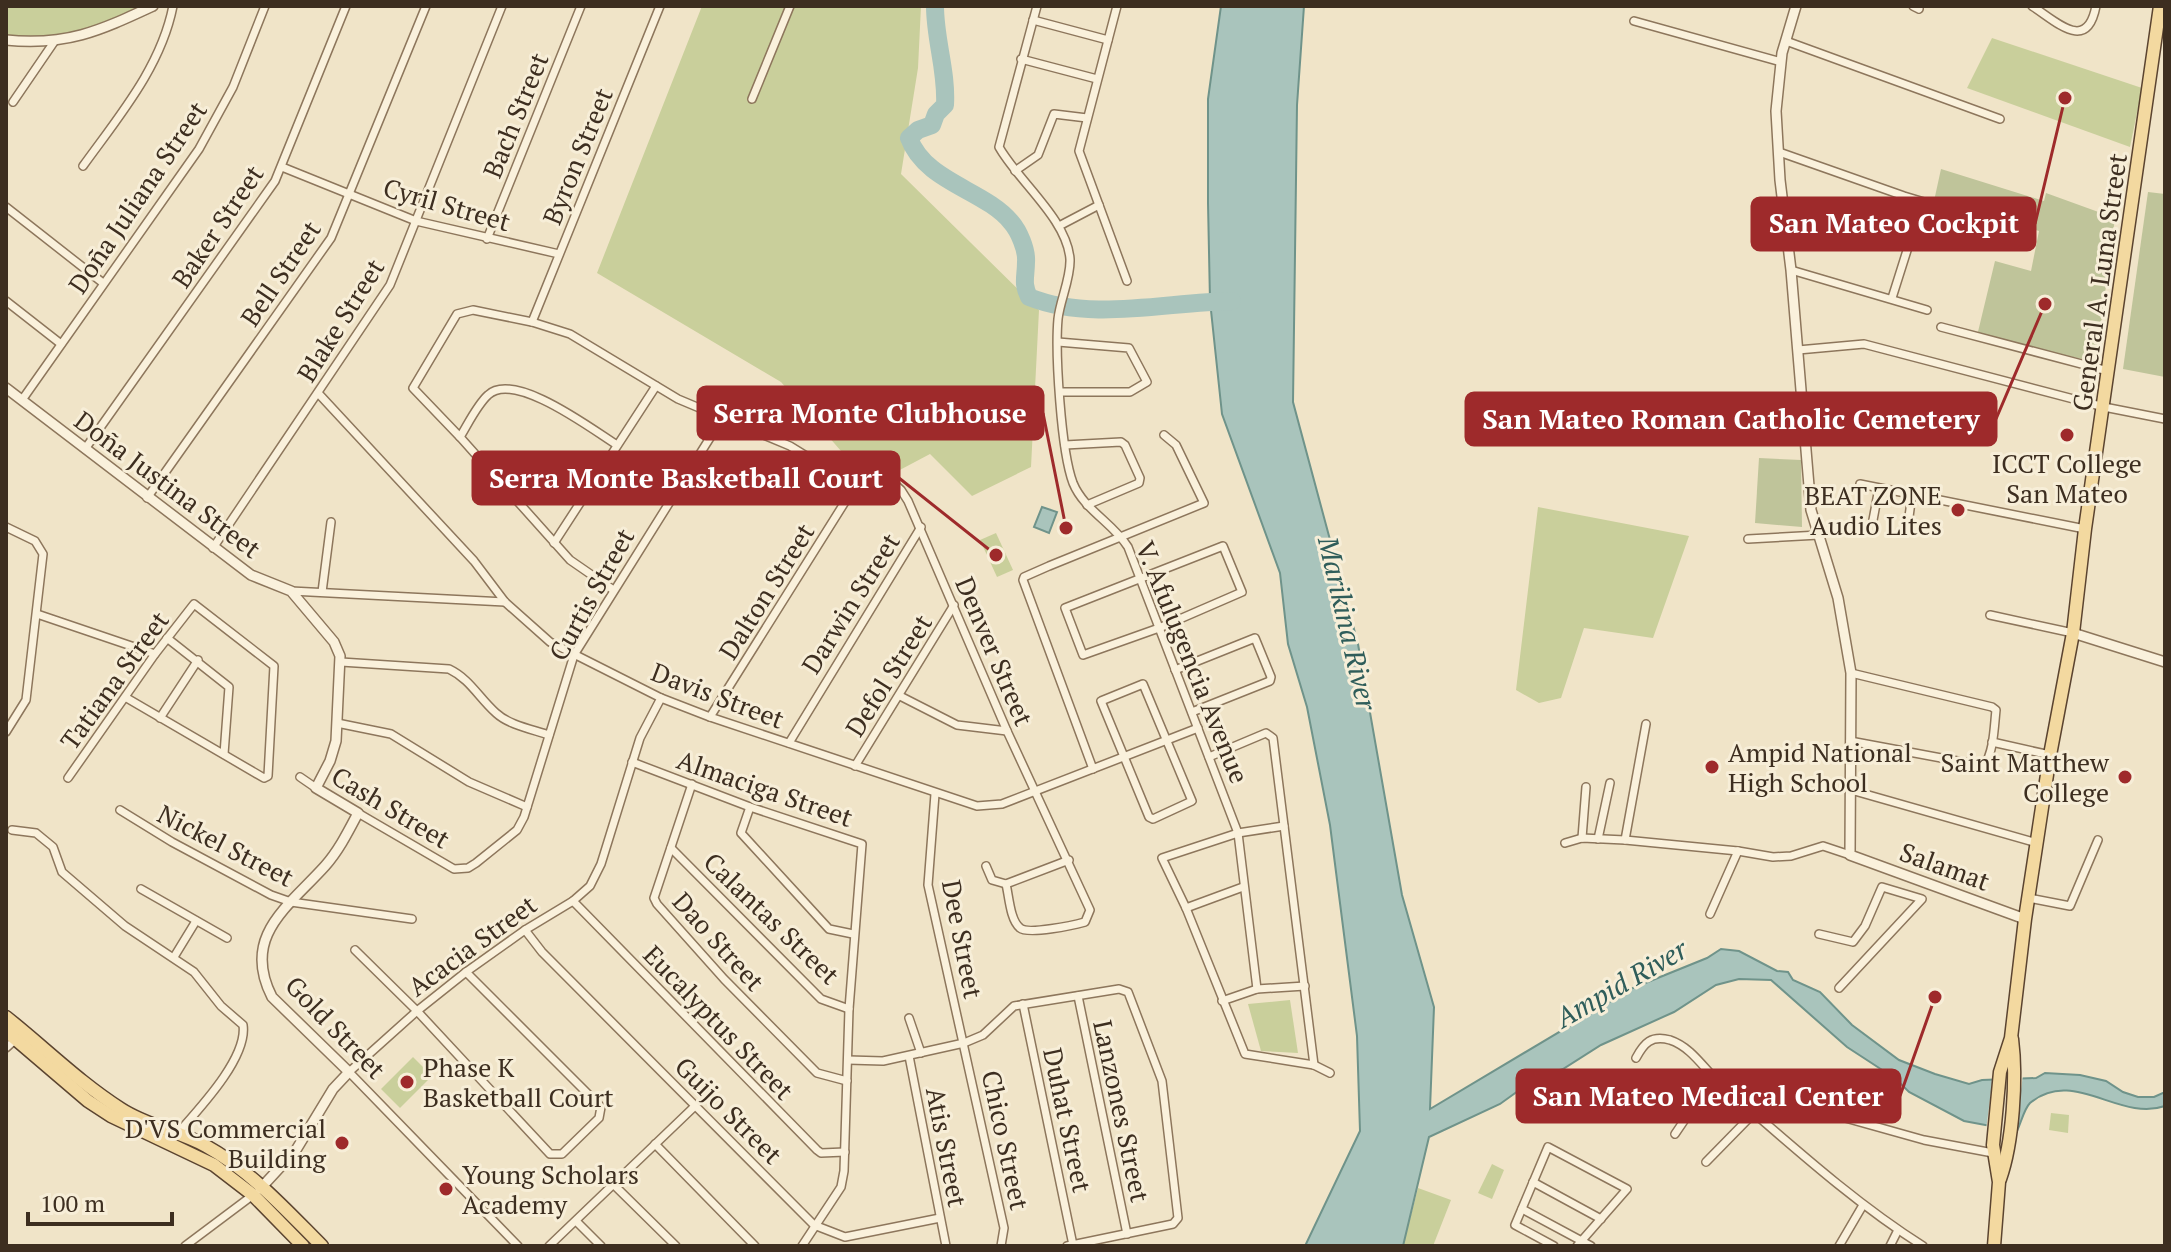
<svg xmlns="http://www.w3.org/2000/svg" width="2171" height="1252" viewBox="0 0 2171 1252" font-family="'PT Serif',serif">
<style>
.green{fill:#c9cf9b}
.cemetery{fill:#bfc49a}
.water{fill:#a9c4bc;stroke:#6f938a;stroke-width:2}
.pier{fill:#f0e4c8}
.lines{fill:none;stroke-linecap:round;stroke-linejoin:round}
.river{stroke:#a9c4bc;stroke-width:18}
.minor-casing{stroke:#8d765c;stroke-width:10}
.tertiary-casing{stroke:#8d765c;stroke-width:12}
.primary-casing{stroke:#5b4430;stroke-width:15}
.minor{stroke:#faf1dc;stroke-width:7}
.tertiary{stroke:#faf1dc;stroke-width:9}
.primary{stroke:#f3d9a0;stroke-width:12}
.poi-dot{fill:#9e2a2b;stroke:#f7eed8;stroke-width:3}
.labels{text-anchor:middle;dominant-baseline:central;stroke-width:6;stroke-linejoin:round;paint-order:stroke}
.street-label{font-size:26px;fill:#3d2e20;stroke:#f7eed8}
.poi-label{font-size:26px;fill:#3d2e20;stroke:#f7eed8;text-anchor:end}
.water-label{font-size:28px;font-style:italic;fill:#2f5d5a;stroke:#f7eed8}
.leader{fill:none;stroke:#9e2a2b;stroke-width:3}
.callout-dot{fill:#9e2a2b;stroke:#f7eed8;stroke-width:3}
.callout{fill:#9e2a2b;stroke:#9e2a2b;stroke-width:3}
.callout-label{font-size:28px;text-anchor:middle;font-weight:bold;fill:#fff}
</style>
<rect width="100%" height="100%" fill="#f0e4c8"/>
<g class="green">
<path d="M6 6H144L93 29 53 38 6 36Z"/>
<path d="M702 6H921L918 68 901 174 1039 310 1031 467 972 496 930 454 896 472 841 451 781 382 597 273Z"/>
<path d="M1992 38 2142 88 2130 147 1967 88Z"/>
<path d="M1538 507 1689 536 1653 638 1584 628 1561 698 1539 703 1516 690Z"/>
<path d="M996 533 1013 570 997 577 980 540Z"/>
<path d="M1290 1000 1298 1053 1261 1051 1248 1004Z"/>
<path d="M413 1057 432 1076 400 1108 381 1089Z"/>
<path d="M2051 1113 2069 1115 2068 1133 2049 1130Z"/>
<path d="M1492 1164 1504 1170 1492 1199 1478 1193Z"/>
<path d="M1418 1188 1451 1200 1433 1246H1403Z"/>
</g>
<g class="cemetery">
<path d="M1941 169 2044 201 2046 193 2115 218 2096 362 1977 336 1995 261 2031 271 2039 231 1934 201Z"/>
<path d="M2148 192 2165 194V377L2123 369Z"/>
<path d="M1759 458 1801 460 1802 527 1755 523Z"/>
</g>
<g class="water">
<path d="M1221 6H1304L1297 105 1293 402 1358 644 1402 895 1434 1007 1430 1109 1633 988 1707 958 1721 949 1739 951 1777 971 1788 972 1793 980 1820 992 1852 1025 1899 1060 1935 1074 1969 1084 1982 1080 2036 1078 2045 1073 2080 1075 2106 1081 2123 1092 2138 1097H2154L2165 1092V1106C2119 1122 2073 1067 2030 1103 2024 1109 2021 1123 2017 1131L1964 1121 1909 1092 1896 1079 1847 1047 1771 980 1739 979 1716 985 1674 1012 1601 1045 1563 1069 1539 1076 1500 1104 1429 1137 1403 1246H1305L1360 1131 1357 1036 1330 825 1307 707 1288 644 1280 573 1222 414 1210 301 1208 203V99Z"/>
<path d="M1042 507 1057 512 1049 533 1034 527Z"/>
</g>
<path class="pier" d="M2023 1075 2015 1135 1986 1130 1993 1076Z"/>
<g class="lines">
<path class="river" d="M935 6C935 40 947 71 945 105L936 114 932 125 918 130 909 138C925 182 985 190 1011 222 1019 231 1027 250 1026 262 1026 277 1022 283 1029 297 1091 322 1166 302 1232 301"/>
<defs>
<g id="minor">
<path d="M1037 6 999 147C1018 181 1067 219 1070 259 1071 278 1060 300 1058 319 1055 353 1061 451 1073 483 1084 510 1113 523 1128 547L1238 833 1257 989"/>
<path d="M1117 6 1079 151 1127 281"/>
<path d="M1913 6 1919 9"/>
<path d="M2032 6C2057 22 2087 53 2096 6"/>
<path d="M1033 20 1108 40"/>
<path d="M1634 21 1781 62"/>
<path d="M1786 41 2000 119"/>
<path d="M1021 59 1097 79"/>
<path d="M752 99 790 6"/>
<path d="M13 102 54 42"/>
<path d="M1779 152 1904 196 2004 226"/>
<path d="M83 166C119 116 161 67 173 6"/>
<path d="M282 167 416 221 559 254"/>
<path d="M1015 171 1038 155 1054 114 1087 118"/>
<path d="M6 207 103 283"/>
<path d="M1059 226 1099 205"/>
<path d="M487 239 581 6"/>
<path d="M1791 270 1927 310"/>
<path d="M1892 298 1910 241"/>
<path d="M6 301 61 344"/>
<path d="M532 322 660 6"/>
<path d="M1941 327 2108 371"/>
<path d="M1058 342 1129 348 1147 382 1130 392H1061"/>
<path d="M1798 350 1864 344 2104 407 2165 419"/>
<path d="M318 393 474 561 505 602 550 642 661 698 710 717 977 806 1002 804 1198 728"/>
<path d="M22 400 199 149 233 87 265 6"/>
<path d="M460 437C468 424 477 405 488 395 514 370 593 430 617 445"/>
<path d="M1065 445 1121 442 1125 445 1140 478 1139 483 1087 505"/>
<path d="M85 449 275 181 346 6"/>
<path d="M1860 484 2085 529"/>
<path d="M147 498 331 238 426 6"/>
<path d="M1873 520 1879 488"/>
<path d="M6 527 35 541 43 554 26 700 6 732"/>
<path d="M1907 532 1912 494"/>
<path d="M1748 539 1819 535"/>
<path d="M554 543 656 386"/>
<path d="M1223 546 1242 592 1159 628 1083 655 1065 608Z"/>
<path d="M213 548 390 285 502 6"/>
<path d="M612 589 570 560 460 437 413 388 457 314 473 310 532 322 570 334 678 399 790 446 855 486"/>
<path d="M291 591 505 602"/>
<path d="M322 592 331 522"/>
<path d="M37 614 155 654"/>
<path d="M1990 615 2073 633"/>
<path d="M167 638 229 687 224 754"/>
<path d="M341 662 449 669C470 679 479 698 496 713 509 725 531 729 549 735"/>
<path d="M1175 670 1255 638 1271 677 1270 681 1192 712"/>
<path d="M1143 684 1192 801 1153 819 1149 817 1101 701Z"/>
<path d="M900 696 957 725 1007 731"/>
<path d="M710 717 855 486 870 474 886 476 901 490 908 501 1007 731 1090 910 1085 922C1074 925 1028 935 1020 928 1010 920 1009 896 1006 884"/>
<path d="M160 718 198 660"/>
<path d="M337 723 391 734 469 782 527 807"/>
<path d="M1850 741 1984 766C1994 751 1994 728 1996 710L1992 707 1851 673"/>
<path d="M1992 742 2050 755"/>
<path d="M789 743 921 527"/>
<path d="M1209 757 1266 733 1273 738 1314 1065"/>
<path d="M632 762 750 807 862 844 849 1009 844 1171 841 1187 802 1246"/>
<path d="M855 766 954 605"/>
<path d="M1093 769 1023 580 1024 577 1049 566 1204 503 1176 445 1164 435"/>
<path d="M300 777 316 788"/>
<path d="M68 778 155 654 194 604 274 666 268 776 264 778 125 697"/>
<path d="M692 784 654 898 657 904 724 979 817 1073 847 1081"/>
<path d="M1851 790 2037 843"/>
<path d="M935 794 928 885 1004 1228 1001 1246"/>
<path d="M750 807 741 833 829 929 853 934"/>
<path d="M120 810 172 842 271 895 291 902 412 919"/>
<path d="M358 813 454 869 468 868 476 863 517 830 524 817 574 655 723 417"/>
<path d="M1284 826 1238 833 1162 858 1186 908 1245 1054 1314 1065 1330 1073"/>
<path d="M12 830 36 833 53 847 62 872 125 926 194 972 221 1006 243 1025C248 1058 198 1110 177 1134"/>
<path d="M1582 838 1586 787"/>
<path d="M1598 839 1610 783"/>
<path d="M1625 840 1646 724"/>
<path d="M1565 843 1582 838 1625 840 1738 851 1773 857 1791 856 1823 846 1850 855"/>
<path d="M671 848 821 999 849 1009"/>
<path d="M986 866 992 880 1006 884 1069 860"/>
<path d="M141 889 227 938"/>
<path d="M2029 898 2070 906 2098 840"/>
<path d="M573 901 817 1150 821 1153 845 1152"/>
<path d="M1186 908 1243 887"/>
<path d="M1710 914 1738 851"/>
<path d="M525 930 542 952 814 1225 845 1237 940 1218"/>
<path d="M1819 934 1853 942 1865 926 1882 887 1922 899 1839 988"/>
<path d="M355 950 417 1011 550 1154H562L599 1118 601 1107 466 972"/>
<path d="M174 957 196 921"/>
<path d="M1078 996 1127 1234"/>
<path d="M1222 1001 1257 989 1305 986"/>
<path d="M1023 1004 1073 1245"/>
<path d="M909 1018 921 1053"/>
<path d="M6 1048 16 1039"/>
<path d="M909 1056 946 1246"/>
<path d="M1636 1058C1644 1043 1651 1035 1670 1040 1694 1048 1706 1073 1725 1088 1789 1143 1852 1201 1923 1246"/>
<path d="M848 1060 883 1061 964 1043 983 1035 1014 1006 1119 989 1128 992 1162 1081 1178 1218 1173 1224 1067 1246"/>
<path d="M1759 1118 1770 1100 1778 1099 1924 1140 1993 1153"/>
<path d="M1675 1134 1713 1078"/>
<path d="M655 1144 755 1246"/>
<path d="M1706 1162 1754 1113"/>
<path d="M1533 1182 1601 1219"/>
<path d="M613 1184 676 1246"/>
<path d="M1522 1209 1591 1246"/>
<path d="M576 1221 601 1246"/>
<path d="M185 1246 253 1195"/>
<path d="M518 1246 349 1072 417 1011 466 972 525 930 573 901 590 886 601 864 640 738 661 698"/>
<path d="M549 1246 695 1106"/>
<path d="M1554 1246 1515 1225 1548 1147 1627 1189 1577 1246"/>
<path d="M1839 1246 1863 1205"/>
<path d="M1890 1246 1898 1230"/>
</g>
<g id="tertiary">
<path d="M1796 6 1782 53 1776 111 1780 180 1791 270 1811 510 1838 598 1851 673 1850 855 2025 919"/>
<path d="M6 40C67 46 99 31 153 6"/>
<path d="M6 388 251 575 291 591 334 642 340 656 336 741 330 761 316 788 358 813C348 832 339 850 325 866 288 907 241 936 272 997L349 1072 333 1089 296 1150 260 1189"/>
<path d="M2073 633 2165 662"/>
</g>
<g id="primary">
<path d="M6 1017C45 1048 80 1083 121 1109 147 1126 179 1131 206 1146 251 1171 285 1209 322 1246"/>
<path d="M6 1031 88 1101 111 1116 214 1165 253 1195 303 1246"/>
<path d="M2000 1179C2013 1142 2017 1079 2012 1039"/>
<path d="M1994 1246 1999 1182 1993 1145 2000 1072 2011 1038 2025 919 2050 755 2073 633 2085 529 2160 6"/>
</g>
</defs>
<use href="#minor" class="minor-casing"/>
<use href="#tertiary" class="tertiary-casing"/>
<use href="#primary" class="primary-casing"/>
<use href="#minor" class="minor"/>
<use href="#tertiary" class="tertiary"/>
<use href="#primary" class="primary"/>
</g>
<g class="poi-dot">
<circle cx="2067" cy="435" r="8"/>
<circle cx="1958" cy="510" r="8"/>
<circle cx="1712" cy="767" r="8"/>
<circle cx="2125" cy="777" r="8"/>
<circle cx="407" cy="1082" r="8"/>
<circle cx="342" cy="1143" r="8"/>
<circle cx="446" cy="1189" r="8"/>
</g>
<g class="labels">
<g class="street-label">
<text transform="translate(515 115) rotate(-68)">Bach Street</text>
<text transform="translate(577 156) rotate(-68)">Byron Street</text>
<text transform="translate(137 197) rotate(-56)">Doña Juliana Street</text>
<text transform="translate(447 204) rotate(16)">Cyril Street</text>
<text transform="translate(217 226) rotate(-56)">Baker Street</text>
<text transform="translate(280 273) rotate(-56)">Bell Street</text>
<text transform="translate(2099 282) rotate(-82)">General A. Luna Street</text>
<text transform="translate(340 320) rotate(-58)">Blake Street</text>
<text transform="translate(168 484) rotate(37)">Doña Justina Street</text>
<text transform="translate(766 591) rotate(-58)">Dalton Street</text>
<text transform="translate(591 594) rotate(-61)">Curtis Street</text>
<text transform="translate(850 603) rotate(-58)">Darwin Street</text>
<text transform="translate(995 651) rotate(67)">Denver Street</text>
<text transform="translate(1193 662) rotate(68)">V. Afulugencia Avenue</text>
<text transform="translate(888 675) rotate(-58)">Defol Street</text>
<text transform="translate(114 680) rotate(-54)">Tatiana Street</text>
<text transform="translate(718 695) rotate(21)">Davis Street</text>
<text transform="translate(765 788) rotate(19)">Almaciga Street</text>
<text transform="translate(391 807) rotate(31)">Cash Street</text>
<text transform="translate(226 845) rotate(27)">Nickel Street</text>
<text transform="translate(1945 866) rotate(20)">Salamat</text>
<text transform="translate(772 918) rotate(44)">Calantas Street</text>
<text transform="translate(963 939) rotate(79)">Dee Street</text>
<text transform="translate(719 941) rotate(48)">Dao Street</text>
<text transform="translate(472 945) rotate(-36)">Acacia Street</text>
<text transform="translate(719 1022) rotate(46)">Eucalyptus Street</text>
<text transform="translate(336 1027) rotate(46)">Gold Street</text>
<text transform="translate(729 1110) rotate(45)">Guijo Street</text>
<text transform="translate(1122 1111) rotate(78)">Lanzones Street</text>
<text transform="translate(1068 1120) rotate(78)">Duhat Street</text>
<text transform="translate(1006 1140) rotate(78)">Chico Street</text>
<text transform="translate(947 1147) rotate(79)">Atis Street</text>
</g>
<g class="poi-label">
<text x="2067" y="463" text-anchor="middle">ICCT College<tspan x="2067" dy="30">San Mateo</tspan></text>
<text x="1942" y="495">BEAT ZONE<tspan x="1942" dy="30">Audio Lites</tspan></text>
<text x="1728" y="752" text-anchor="start">Ampid National<tspan x="1728" dy="30">High School</tspan></text>
<text x="2109" y="762">Saint Matthew<tspan x="2109" dy="30">College</tspan></text>
<text x="423" y="1067" text-anchor="start">Phase K<tspan x="423" dy="30">Basketball Court</tspan></text>
<text x="326" y="1128">D'VS Commercial<tspan x="326" dy="30">Building</tspan></text>
<text x="462" y="1174" text-anchor="start">Young Scholars<tspan x="462" dy="30">Academy</tspan></text>
</g>
<g class="water-label">
<text transform="translate(1348 623) rotate(77)">Marikina River</text>
<text transform="translate(1621 983) rotate(-30)">Ampid River</text>
</g>
</g>
<path class="leader" d="M2065 98L2035 224M1066 528L1043 413M2045 304L1996 419M996 555L899 478M1935 997L1900 1096"/>
<g class="callout-dot">
<circle cx="2065" cy="98" r="8"/>
<circle cx="1066" cy="528" r="8"/>
<circle cx="2045" cy="304" r="8"/>
<circle cx="996" cy="555" r="8"/>
<circle cx="1935" cy="997" r="8"/>
</g>
<g class="callout">
<rect x="1752" y="198" width="283" height="52" rx="8"/>
<rect x="698" y="387" width="345" height="52" rx="8"/>
<rect x="1466" y="393" width="530" height="52" rx="8"/>
<rect x="473" y="452" width="426" height="52" rx="8"/>
<rect x="1517" y="1070" width="383" height="52" rx="8"/>
</g>
<g class="callout-label">
<text x="1894" y="233">San Mateo Cockpit</text>
<text x="870" y="423">Serra Monte Clubhouse</text>
<text x="1731" y="429">San Mateo Roman Catholic Cemetery</text>
<text x="686" y="488">Serra Monte Basketball Court</text>
<text x="1708" y="1106">San Mateo Medical Center</text>
</g>
<rect width="2171" height="1252" fill="none" stroke="#3d2e20" stroke-width="16"/>
<path d="M28 1212v12h144v-12" fill="none" stroke="#3d2e20" stroke-width="4"/>
<text x="40" y="1212" font-size="24" fill="#3d2e20" stroke="#f7eed8" stroke-width="6" paint-order="stroke">100 m</text>
</svg>
